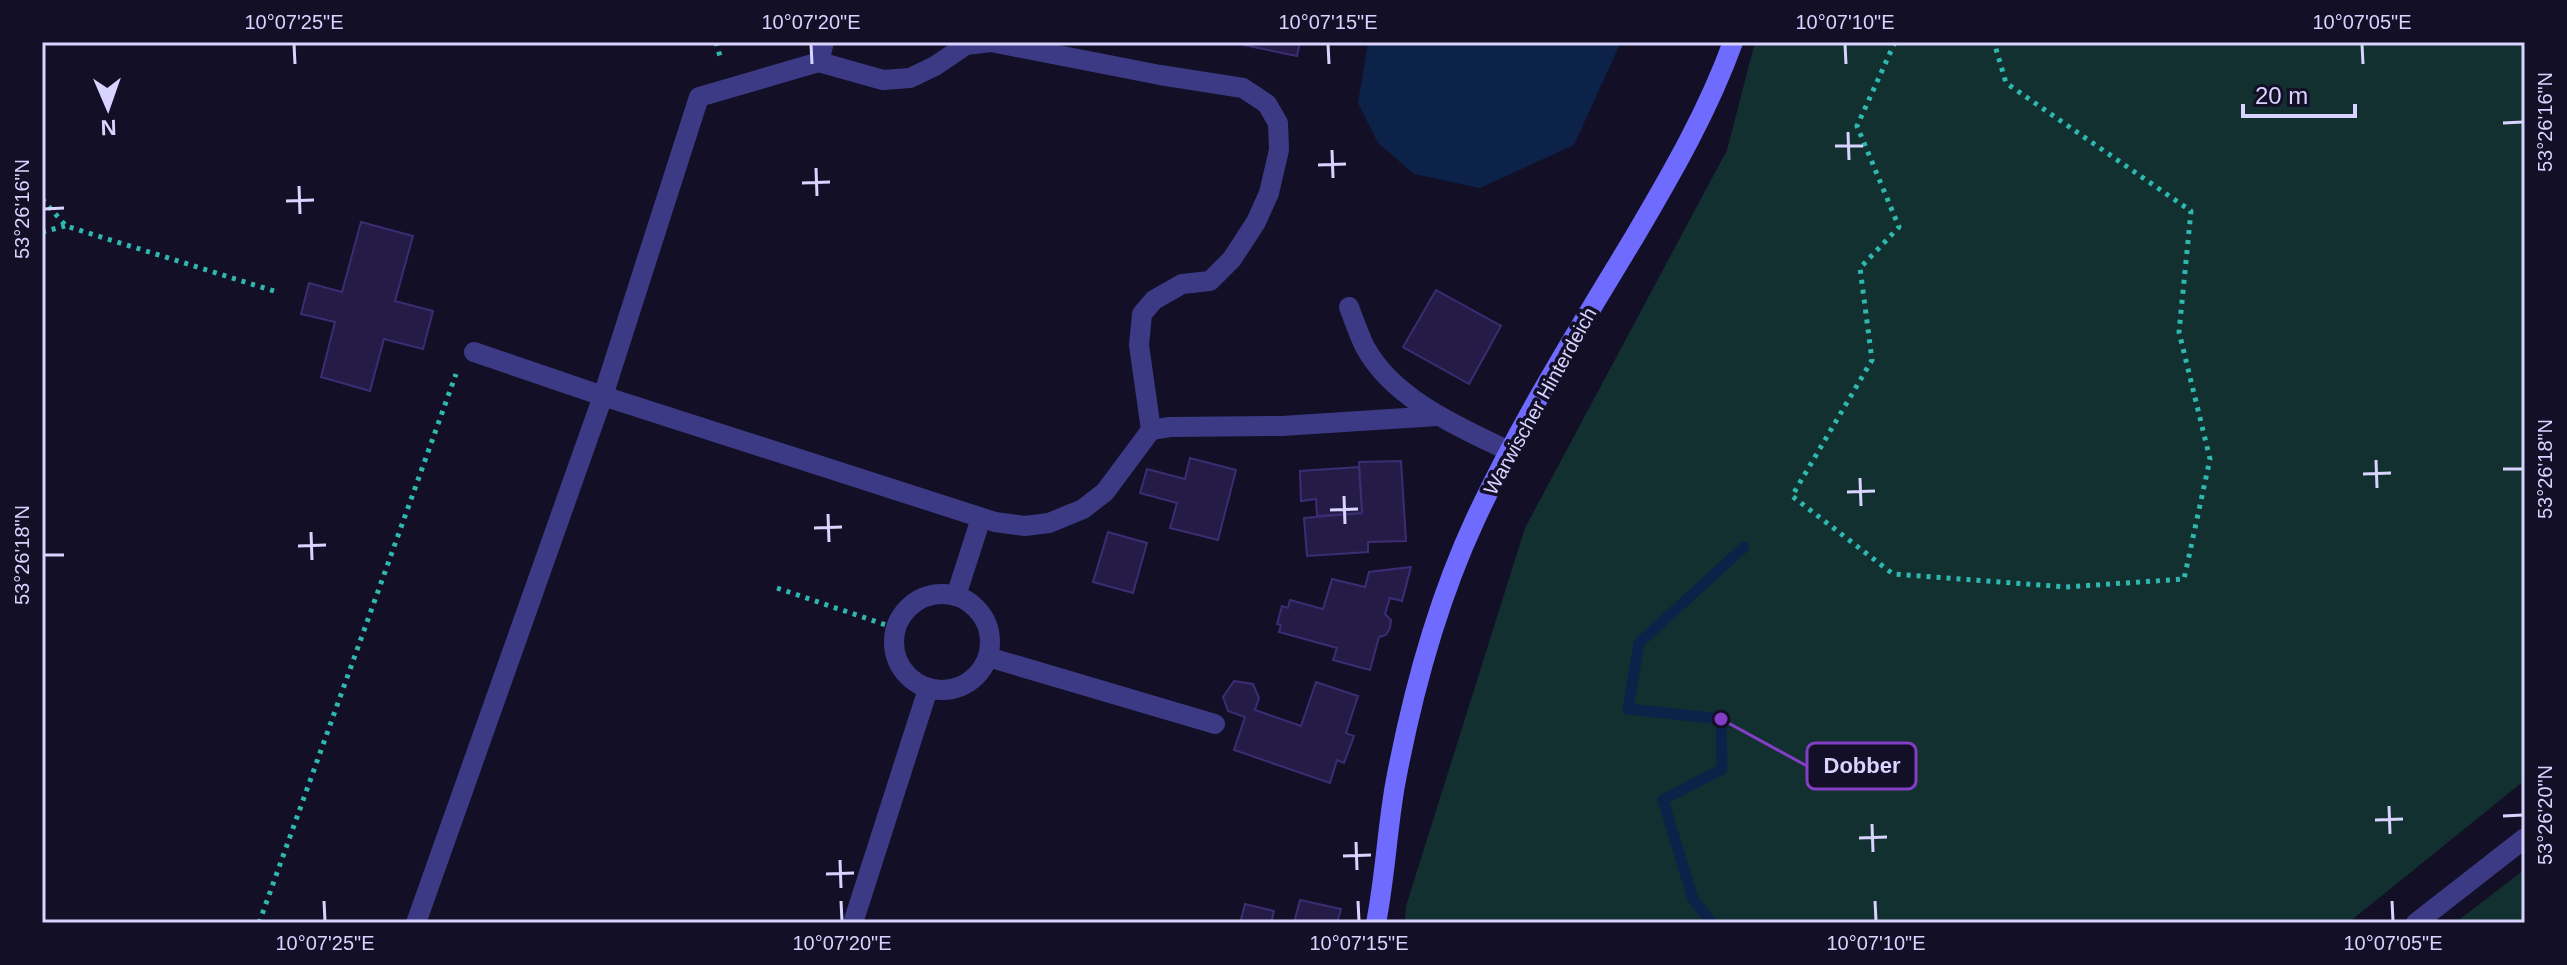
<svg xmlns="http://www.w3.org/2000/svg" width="2567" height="965" viewBox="0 0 2567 965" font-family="Helvetica,sans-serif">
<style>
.green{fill:#12302f}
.water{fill:#0c2248}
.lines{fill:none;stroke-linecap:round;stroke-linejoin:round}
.stream{stroke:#0c2248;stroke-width:11}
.building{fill:#241b47;stroke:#3b2d73;stroke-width:2}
.path{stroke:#2fb8b0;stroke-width:5;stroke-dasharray:4 6;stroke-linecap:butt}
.lane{stroke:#3d3a85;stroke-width:20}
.street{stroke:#3d3a85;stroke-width:20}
.secondary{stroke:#6f6bff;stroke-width:20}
.ticks{fill:none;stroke:#d9d4ff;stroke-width:3}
.labels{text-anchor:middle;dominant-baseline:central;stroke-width:7;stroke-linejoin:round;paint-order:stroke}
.street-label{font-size:20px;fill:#d9d4ff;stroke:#130f26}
.leader{fill:none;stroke:#843dc5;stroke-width:3}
.callout-dot{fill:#843dc5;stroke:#130f26;stroke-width:3}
.callout{fill:#130f26;stroke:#843dc5;stroke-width:3}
.callout-label{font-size:22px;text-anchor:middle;font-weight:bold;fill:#d9d4ff}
.neatline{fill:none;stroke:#d9d4ff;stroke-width:3}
.ticks-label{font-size:20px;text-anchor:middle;fill:#d9d4ff}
</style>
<rect width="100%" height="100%" fill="#130f26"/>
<g class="green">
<path d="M1755 42H2525V780L2348 923H1405L1406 906 1525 528 1727 150Z"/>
<path d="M2525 869V923H2455Z"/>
</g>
<path class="water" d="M1368 42H1621L1574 145 1480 188 1414 174 1378 143 1358 103Z"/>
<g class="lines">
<path class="stream" d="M1712 923 1693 899 1663 800 1722 769 1721 719 1628 709 1639 643 1744 547"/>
</g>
<g class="building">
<path d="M1229 42H1300L1297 56Z"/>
<path d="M361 222 413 236 395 301 433 311 423 349 384 339 370 391 321 377 335 322 301 314 309 283 342 292Z"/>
<path d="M1436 290 1501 326 1469 384 1403 347Z"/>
<path d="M1190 458 1236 470 1218 540 1170 528 1177 503 1140 493 1147 469 1185 479Z"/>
<path d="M1401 461 1406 541 1368 542V552L1307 556 1304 518 1362 513 1359 462Z"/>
<path d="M1359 467 1362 513 1317 516 1316 499 1301 501 1300 471Z"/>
<path d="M1108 532 1147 543 1133 593 1093 582Z"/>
<path d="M1411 567 1402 601 1390 598 1385 614 1391 620 1390 628 1386 635 1379 637 1370 670 1333 660 1337 648 1279 632 1281 625 1277 624 1282 606 1288 608 1290 600 1323 609 1332 579 1365 587 1369 572Z"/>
<path d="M1234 681 1253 684 1259 698 1255 710 1301 726 1316 682 1358 696 1346 733 1354 736 1344 763 1337 760 1330 783 1234 750 1245 717 1228 711 1223 697Z"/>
<path d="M1300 900 1341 909 1337 923H1294Z"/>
<path d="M1245 904 1274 911 1271 923H1240Z"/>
</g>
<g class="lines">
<g class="path">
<path d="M716 42 721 60"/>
<path d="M1895 42 1857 126 1899 227 1860 268 1872 360 1792 496 1893 574 2066 587 2184 579 2210 459 2179 332 2191 211 2006 83 1994 42"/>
<path d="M42 199 66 226 274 291"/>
<path d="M42 232 65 226"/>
<path d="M777 588 895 628"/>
<path d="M259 923 456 374"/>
</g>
<g class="lane">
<path d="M824 42 819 62 883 80 910 78 935 66 966 45 991 42 1160 75 1243 88 1267 104 1278 123 1279 150 1269 193 1256 222 1232 259 1210 281 1182 284 1154 300 1142 314 1139 345 1151 430"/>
<path d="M1349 307C1354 320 1359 335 1365 347 1393 399 1459 427 1509 451"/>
<path d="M474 352 603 396 699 97 819 62"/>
<circle cx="942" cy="642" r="48"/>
<path d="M956 596 981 518"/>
<path d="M988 657 1215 724"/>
<path d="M416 923 603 396 995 522 1025 526 1049 523 1083 509 1105 492 1151 430 1170 427 1282 426 1437 416"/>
<path d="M853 923 928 689"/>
</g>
<path class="street" d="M2416 923 2525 838"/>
<path class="secondary" d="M1376 923C1385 878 1387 831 1395 785 1412 694 1436 604 1475 520 1521 421 1579 329 1635 236 1672 173 1708 111 1733 42"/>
</g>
<path class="ticks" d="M294 44 295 64M811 44 812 64M1328 44 1329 64M1845 44 1846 64M2362 44 2363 64M2503 123 2523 122M1848 132 1849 160M1835 146H1863M1332 150 1333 178M1318 165 1346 164M816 168 817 196M802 183 830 182M299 186 300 214M286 201 314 200M44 209 64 208M2376 460 2377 488M2503 469H2523M2363 474 2391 473M1860 478 1861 506M1847 492 1875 491M1344 496 1345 524M1330 510 1358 509M828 514 829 542M814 528 842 527M311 532 312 560M298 546 326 545M44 555H64M2389 806 2390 834M2503 816 2523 815M2375 820 2403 819M1872 824 1873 852M1859 838 1887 837M1356 842 1357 870M1343 856 1371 855M840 860 841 888M826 874 854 873M324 901 325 921M841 901 842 921M1358 901 1359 921M1875 901 1876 921M2392 901 2393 921"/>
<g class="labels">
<g class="street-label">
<text transform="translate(1540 401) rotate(-61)">Warwischer Hinterdeich</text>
</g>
</g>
<path class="leader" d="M1721 719L1807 766"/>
<circle class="callout-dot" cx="1721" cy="719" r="8"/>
<rect class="callout" x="1807" y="743" width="109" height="46" rx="8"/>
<g class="callout-label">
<text x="1862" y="773">Dobber</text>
</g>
<rect width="2567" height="965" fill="none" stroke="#130f26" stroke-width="88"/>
<g transform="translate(108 108) rotate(178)" stroke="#130f26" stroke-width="6" paint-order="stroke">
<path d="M0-6L14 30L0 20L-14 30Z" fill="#d9d4ff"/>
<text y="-12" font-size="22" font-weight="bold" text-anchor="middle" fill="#d9d4ff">N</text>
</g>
<path d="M2243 104v12h112v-12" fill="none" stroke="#d9d4ff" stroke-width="4"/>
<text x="2255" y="104" font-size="24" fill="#d9d4ff" stroke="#130f26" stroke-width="6" paint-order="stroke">20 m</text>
<rect x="44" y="44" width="2479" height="877" class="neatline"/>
<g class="ticks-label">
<text x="294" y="29">10°07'25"E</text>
<text x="811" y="29">10°07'20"E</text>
<text x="1328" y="29">10°07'15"E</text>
<text x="1845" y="29">10°07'10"E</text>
<text x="2362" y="29">10°07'05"E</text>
<text transform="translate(2545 122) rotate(-90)" y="7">53°26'16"N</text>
<text transform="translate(22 209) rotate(-90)" y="7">53°26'16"N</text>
<text transform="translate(2545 469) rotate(-90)" y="7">53°26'18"N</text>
<text transform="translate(22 555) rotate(-90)" y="7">53°26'18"N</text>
<text transform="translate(2545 815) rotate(-90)" y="7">53°26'20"N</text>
<text x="325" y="950">10°07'25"E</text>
<text x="842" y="950">10°07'20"E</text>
<text x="1359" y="950">10°07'15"E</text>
<text x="1876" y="950">10°07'10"E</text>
<text x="2393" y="950">10°07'05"E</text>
</g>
</svg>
